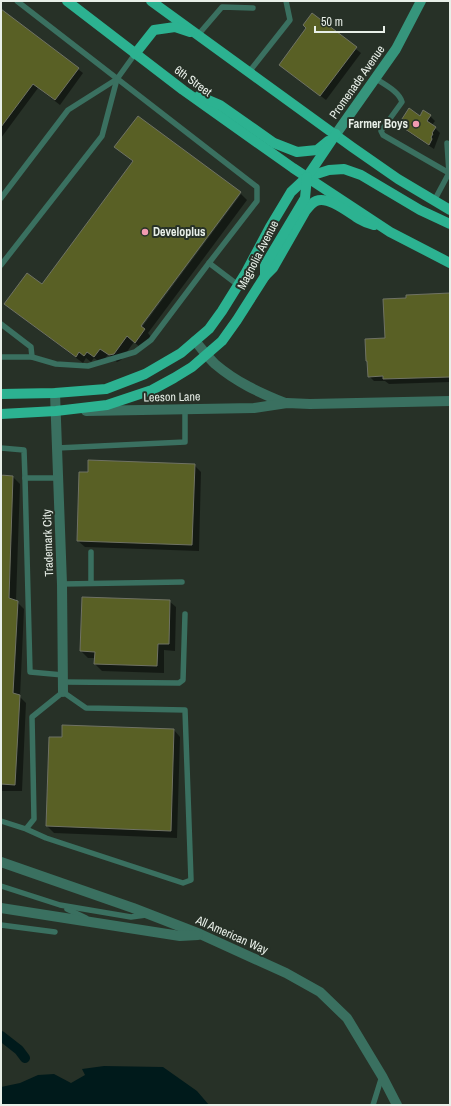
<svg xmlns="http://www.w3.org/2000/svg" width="451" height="1106" viewBox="0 0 451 1106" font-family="'Archivo Narrow',sans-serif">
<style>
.water{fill:#001a1b}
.shadow{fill:#0007}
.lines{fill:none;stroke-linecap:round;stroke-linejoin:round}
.canal{stroke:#001a1b;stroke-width:10}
.building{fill:#596025;stroke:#6f7264}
.lane{stroke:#3a7060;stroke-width:5.5}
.street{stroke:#3a7060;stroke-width:10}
.secondary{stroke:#36957c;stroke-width:10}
.primary{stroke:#2cb291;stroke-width:10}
.poi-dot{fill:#f29ab0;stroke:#273127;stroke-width:1.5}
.labels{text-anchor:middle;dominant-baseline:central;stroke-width:4;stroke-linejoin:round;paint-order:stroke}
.street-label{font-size:12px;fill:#e8efe8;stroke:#273127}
.poi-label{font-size:12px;font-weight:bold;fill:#e8efe8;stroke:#273127;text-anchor:end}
</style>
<rect width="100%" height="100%" fill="#273127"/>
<path class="water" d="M104 1066 163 1067 197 1091 209 1105H1V1087L20 1083 38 1075 54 1074 71 1083 85 1075 82 1069Z"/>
<g class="shadow">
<path d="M1 10 83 73 60 105 38 88 1 138Z"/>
<path d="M312 15 361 53 326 100 280 65 307 28Z"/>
<path d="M430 116 435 121 432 125 440 133 434 149 408 132 403 126 420 117Z"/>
<path d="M138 117V330L139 331 241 194 247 200 148 333 151 337 142 349 134 342 121 360 117 362 108 355 101 363 94 358 91 362 86 358 83 363 12 310 5 303 42 285 133 162 116 147Z"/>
<path d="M450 294V382L389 384 385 381H374L369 376 386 339Z"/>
<path d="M194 465 201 472 199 551 85 547 78 541Z"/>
<path d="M1 473 5 476 13 477 20 484 16 601 24 609 20 697 26 703 22 791H1Z"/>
<path d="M169 601 176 607 175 651 164 650V673L102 671 95 664V658H88L81 651Z"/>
<path d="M174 730 180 737 177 838 54 833 47 826Z"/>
</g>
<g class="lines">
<path class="canal" d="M1 1036 19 1050 25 1058"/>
</g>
<g class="building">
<path d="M1 9 79 68 55 100 33 84 1 127Z"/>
<path d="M312 13 357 47 320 96 279 65 306 28 303 25Z"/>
<path d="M409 108 420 116 423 110 431 115 427 121 436 127 432 133 433 134 431 137 432 139 429 145 402 127 400 122Z"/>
<path d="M138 116 241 192 141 326 145 329 135 343 127 336 114 354 109 355 100 349 94 357 87 352 84 356 79 352 76 357 4 304 27 273 42 284 133 161 114 147Z"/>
<path d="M450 293V377L383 379V376L368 377 367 361H366L365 339 385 338 383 299 406 298V295Z"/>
<path d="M88 460 195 464 192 545 77 541 79 472H88Z"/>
<path d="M1 475 13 476 9 598 18 601 13 693 20 695 15 785 1 784Z"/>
<path d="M82 597 170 600 169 644H158L157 666 94 664 95 652 80 651Z"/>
<path d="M62 725 174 729 171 831 46 826 49 737H62Z"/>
</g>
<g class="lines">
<g class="lane">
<path d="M17 1 257 187V201L209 263 238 285"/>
<path d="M198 35 222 7 253 8"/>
<path d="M249 72 290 20 286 1"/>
<path d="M375 78C383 84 399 91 402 102L381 131 383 135 449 173 434 201"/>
<path d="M447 143 449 173"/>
<path d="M1 198 68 110 117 79"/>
<path d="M1 265 102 136 117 79 135 54"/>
<path d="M1 324 31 347 32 357"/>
<path d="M1 357H32L56 364 88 366 135 352 151 340 209 263"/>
<path d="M1 448 24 450 25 478H58"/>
<path d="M57 448 185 442V410"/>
<path d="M25 478 30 672 63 675"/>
<path d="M91 552V583"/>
<path d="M62 584 182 582"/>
<path d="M63 682 179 683 183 680 185 614"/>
<path d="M1 821 26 829 34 819 32 717 63 692 86 708 185 710 191 880 183 883 46 838 26 829"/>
<path d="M1 886 60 905 131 917 146 915"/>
<path d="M67 909 86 918"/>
<path d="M1 925 55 932"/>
<path d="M373 1105 382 1076"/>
</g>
<g class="street">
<path d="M195 341C202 349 208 357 215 364 236 382 260 393 285 403"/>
<path d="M55 393 62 584 63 692"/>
<path d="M86 411 254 408 287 403 310 404 450 401"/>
<path d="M1 862 133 908 200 934 286 973 320 992 347 1018 382 1076 397 1105"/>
<path d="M1 908 180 936 198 935"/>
</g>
<path class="secondary" d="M336 134 396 49 421 1"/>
<g class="primary">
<path d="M67 1 183 90 293 168 390 232 450 263"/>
<path d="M151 1 352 147 398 179 450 210"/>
<path d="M135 54 154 30 175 27 190 32"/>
<path d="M199 96 220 105 274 143 297 152 317 150 328 141"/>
<path d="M307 177 329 170 344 169 361 175 420 210 450 224"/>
<path d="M265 276 273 268 305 212C308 208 311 203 316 201 329 196 349 213 359 219 364 222 369 224 374 225"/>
<path d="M1 394 55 393 106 389 145 374 181 353 209 329 222 311 245 274 270 227 291 192 307 177 336 134"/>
<path d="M1 414 56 411 107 405 152 390 174 378 192 367 222 341 237 320 265 276V265L305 198 307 177"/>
</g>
</g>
<g class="poi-dot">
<circle cx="416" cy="124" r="4"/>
<circle cx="145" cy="232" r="4"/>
</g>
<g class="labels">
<g class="street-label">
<text transform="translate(193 81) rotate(36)">6th Street</text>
<text transform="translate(357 82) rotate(-55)">Promenade Avenue</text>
<text transform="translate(258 255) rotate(-63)">Magnolia Avenue</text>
<text transform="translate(172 397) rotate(-1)">Leeson Lane</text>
<text transform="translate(48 543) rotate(-92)">Trademark City</text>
<text transform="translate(232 935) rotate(24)">All American Way</text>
</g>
<g class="poi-label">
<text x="408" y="124">Farmer Boys</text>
<text x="153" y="232" text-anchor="start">Developlus</text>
</g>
</g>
<rect width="451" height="1106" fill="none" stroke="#e8efe8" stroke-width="4"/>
<path d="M315 26v6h69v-6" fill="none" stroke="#e8efe8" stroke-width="2"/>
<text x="321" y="26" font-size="12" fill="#e8efe8" stroke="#273127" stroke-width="3" paint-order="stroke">50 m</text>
</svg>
